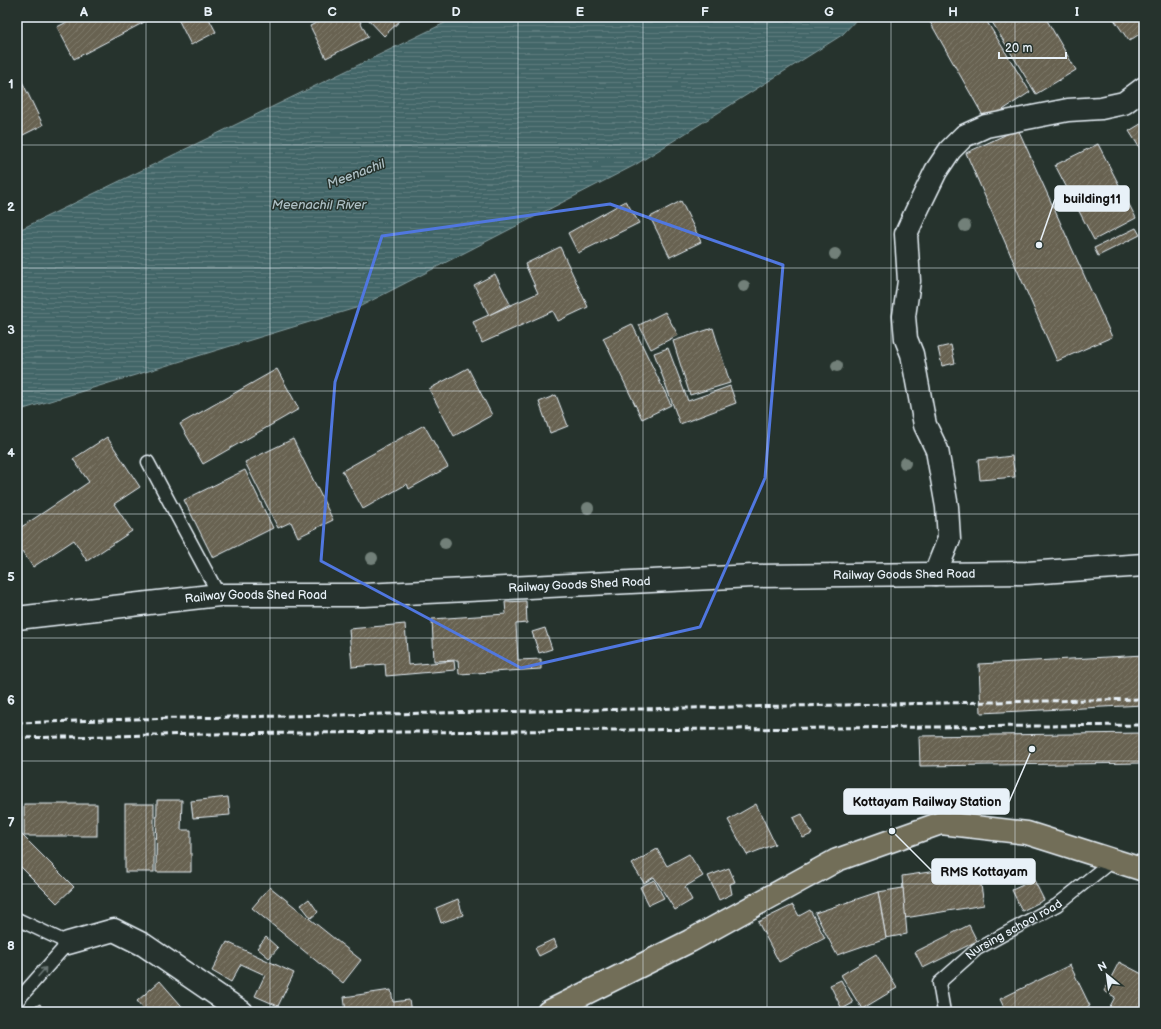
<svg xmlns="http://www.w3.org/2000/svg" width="1161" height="1029" viewBox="0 0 1161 1029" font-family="'Balsamiq Sans',sans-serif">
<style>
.water{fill:url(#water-rules);stroke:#859ea1}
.building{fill:url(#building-hatch);stroke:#e8f1f8}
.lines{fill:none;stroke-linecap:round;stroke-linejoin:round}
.service-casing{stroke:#e8f1f8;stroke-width:15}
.minor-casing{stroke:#e8f1f8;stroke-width:25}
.primary-casing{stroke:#e8f1f8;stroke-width:25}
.service{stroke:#26332d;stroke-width:12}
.minor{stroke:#26332d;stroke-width:22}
.primary{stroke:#726e59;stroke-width:22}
.rail{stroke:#e8f1f8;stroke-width:3;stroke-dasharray:6 3;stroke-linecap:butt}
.tree{fill:#728079}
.oneway{stroke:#6a7674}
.marked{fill:none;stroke:#5077e0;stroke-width:3;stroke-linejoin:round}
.grid{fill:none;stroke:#e8f1f8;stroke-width:1;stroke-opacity:0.55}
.labels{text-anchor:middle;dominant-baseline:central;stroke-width:3;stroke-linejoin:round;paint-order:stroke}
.street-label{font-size:12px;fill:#e8f1f8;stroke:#26332d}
.water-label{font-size:13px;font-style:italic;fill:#aec0c5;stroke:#26332d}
.leader{fill:none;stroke:#e8f1f8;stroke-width:1.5}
.callout-dot{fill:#e8f1f8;stroke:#26332d;stroke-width:1.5}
.callout{fill:#e8f1f8;stroke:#e8f1f8;stroke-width:1.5}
.callout-label{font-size:13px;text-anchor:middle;font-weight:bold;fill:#111}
.neatline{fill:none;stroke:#e8f1f8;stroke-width:1.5}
.grid-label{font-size:13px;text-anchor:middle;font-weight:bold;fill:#e8f1f8}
</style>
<defs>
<pattern id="water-rules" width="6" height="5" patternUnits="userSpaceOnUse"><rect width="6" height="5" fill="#436667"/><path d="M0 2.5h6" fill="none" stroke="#5e7c7e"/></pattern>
<pattern id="building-hatch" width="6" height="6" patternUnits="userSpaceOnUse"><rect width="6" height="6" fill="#686251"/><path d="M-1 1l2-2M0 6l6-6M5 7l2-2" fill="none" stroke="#7e796b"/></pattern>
</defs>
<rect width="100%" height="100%" fill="#26332d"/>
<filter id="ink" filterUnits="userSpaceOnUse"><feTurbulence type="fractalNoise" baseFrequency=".025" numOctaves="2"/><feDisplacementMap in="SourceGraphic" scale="8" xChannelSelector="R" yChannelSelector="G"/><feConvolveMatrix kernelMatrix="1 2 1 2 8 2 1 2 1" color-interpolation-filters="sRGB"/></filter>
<g filter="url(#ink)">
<path class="water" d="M457 17H859L842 35 635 165 359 307 17 411V231Z"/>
<g class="building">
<path d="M77 17H154L74 59 57 27Z"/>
<path d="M177 17H208L216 32 191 45Z"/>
<path d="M328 17H358L368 37 326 58 310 26Z"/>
<path d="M366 17H404L384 36Z"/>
<path d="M938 17H984L1030 92 986 121 930 22Z"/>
<path d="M989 17H1045L1076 70 1036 94Z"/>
<path d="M1115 17H1144V31L1129 41 1113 18Z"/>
<path d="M17 71 43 125 17 138Z"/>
<path d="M1144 122V148L1141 150 1129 131Z"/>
<path d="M1018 129 1112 337 1057 361 966 153Z"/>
<path d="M1098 144 1136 218 1094 240 1055 165Z"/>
<path d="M626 201 639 223 578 253 568 233Z"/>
<path d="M681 201 701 242 670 257 650 217Z"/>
<path d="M1136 228 1140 235 1098 256 1094 248Z"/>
<path d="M560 247 588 307 558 321 553 311 482 343 473 322 538 293 525 264Z"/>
<path d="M495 274 510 304 489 315 474 285Z"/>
<path d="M665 312 678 335 651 349 639 325Z"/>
<path d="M632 324 671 405 642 419 603 338Z"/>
<path d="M713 328 730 383 690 395 673 341Z"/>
<path d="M951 345 955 363 942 366 938 348Z"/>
<path d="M668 348 688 401 730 386 736 403 680 424 654 353Z"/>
<path d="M468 368 492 415 454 436 429 389Z"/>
<path d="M277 369 299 409 203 464 180 424Z"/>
<path d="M556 395 568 426 550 433 539 402Z"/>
<path d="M424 425 448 467 409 489 407 484 363 509 342 471Z"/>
<path d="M107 437 140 487 114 504 132 531 87 561 74 540 33 567 22 551 17 555V530L89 482 73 459Z"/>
<path d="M293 439 333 520 298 537 291 522 278 528 245 462Z"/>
<path d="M1012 456 1015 477 980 480 978 460Z"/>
<path d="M245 470 273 528 213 558 184 500Z"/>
<path d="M526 601 527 623 516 624 518 660 541 659V669L459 674 458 660 434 661 432 619 506 614 505 602Z"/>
<path d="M405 624 408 665 454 661 455 670 386 676 385 664 352 667 349 629Z"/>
<path d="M545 628 552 649 539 653 532 632Z"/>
<path d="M1144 655V705L981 713 979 664Z"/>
<path d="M1144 733V763L920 766 919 736Z"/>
<path d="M228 797 230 815 193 818 191 801Z"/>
<path d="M157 800H182L181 830H191V872H156Z"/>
<rect x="24" y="804" width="73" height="32"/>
<rect x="125" y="804" width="29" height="68"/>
<path d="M756 804 775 844 747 855 728 820Z"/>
<path d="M802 814 812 834 803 838 793 818Z"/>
<path d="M17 830 74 887 57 903 17 863Z"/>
<path d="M657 849 667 866 689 854 703 876 685 887 692 900 675 910 654 877 644 883 632 864Z"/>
<path d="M978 865 984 905 905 918 902 876Z"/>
<path d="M729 868 735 882 730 884 732 894 719 900 708 876Z"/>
<path d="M654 880 664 898 649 905 640 887Z"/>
<path d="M1034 880 1044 900 1022 911 1012 890Z"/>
<path d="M270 887 361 960 343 983 252 908Z"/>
<path d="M903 888 907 934 886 938 878 892Z"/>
<path d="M878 892 886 938 837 955 815 913Z"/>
<path d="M309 899 318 912 311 918 301 905Z"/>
<path d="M458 899 463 915 441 923 436 908Z"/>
<path d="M793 905 799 916 810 910 825 938 779 962 758 922Z"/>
<path d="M969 925 977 941 923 968 915 952Z"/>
<path d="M266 937 278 948 269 958 257 948Z"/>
<path d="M554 939 557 947 539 956 535 948Z"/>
<path d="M227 942 294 973 278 1006 255 996 265 975 241 964 231 982 212 971Z"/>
<path d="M876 954 897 988 862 1009 841 975Z"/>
<path d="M1119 962 1144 975V1012H1107L1115 997 1104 991Z"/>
<path d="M1070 965 1090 1006 1079 1012H1006L1000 999Z"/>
<path d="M841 980 853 1003 842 1009 830 985Z"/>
<path d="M160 981 187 1012H146L137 1001Z"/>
<path d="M391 990 393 1002 409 1000 411 1012H346L344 997Z"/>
<path d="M40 1004 44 1012H25Z"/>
</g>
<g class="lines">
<defs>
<g id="service">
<path d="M148 462 219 595"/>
<path d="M17 919 68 943 17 1001"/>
<path id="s1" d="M944 1012 939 983 977 949 1057 905 1113 860"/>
</g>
<g id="minor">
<path d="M935 574 949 539 947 507 937 450 925 425 912 354 906 339 904 316 909 281 906 234 916 212 936 171 950 150 964 136 986 126 1068 110 1101 108 1124 103 1144 88"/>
<path id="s2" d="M17 618 219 595H364L753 576 1027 573 1144 565"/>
<path d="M68 943 114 930 144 945 242 1012"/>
</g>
<path id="primary" d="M548 1012 690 941 837 860 941 823 1027 833 1144 870"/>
</defs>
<use href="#service" class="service-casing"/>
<use href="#minor" class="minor-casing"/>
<use href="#primary" class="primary-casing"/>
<use href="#service" class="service"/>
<use href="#minor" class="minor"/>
<use href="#primary" class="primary"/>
<g class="rail">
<path d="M17 723 133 719 1144 699"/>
<path d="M17 738 203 734 1144 725"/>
</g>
</g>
<g class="tree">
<circle cx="965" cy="226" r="6"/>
<circle cx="835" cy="254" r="6"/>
<circle cx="744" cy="286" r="6"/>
<circle cx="837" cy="366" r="6"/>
<circle cx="905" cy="463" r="6"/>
<circle cx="588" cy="508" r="6"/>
<circle cx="445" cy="543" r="6"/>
<circle cx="372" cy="558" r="6"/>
</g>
<defs><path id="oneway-shaft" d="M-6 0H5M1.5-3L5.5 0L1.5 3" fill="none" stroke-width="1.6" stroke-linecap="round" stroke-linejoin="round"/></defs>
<use class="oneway" href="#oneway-shaft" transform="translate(42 972) rotate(-49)"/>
</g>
<path class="marked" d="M610 204 783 265 765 478 700 627 521 668 321 561 335 382 382 236Z"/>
<path class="grid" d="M146 17V1012M270 17V1012M394 17V1012M518 17V1012M643 17V1012M767 17V1012M891 17V1012M1015 17V1012M17 145H1144M17 268H1144M17 391H1144M17 514H1144M17 638H1144M17 761H1144M17 884H1144"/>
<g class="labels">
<g class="street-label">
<text stroke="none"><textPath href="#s2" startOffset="889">Railway Goods Shed Road</textPath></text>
<text stroke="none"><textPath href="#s2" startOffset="564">Railway Goods Shed Road</textPath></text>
<text stroke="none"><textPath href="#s2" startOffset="240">Railway Goods Shed Road</textPath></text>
<text stroke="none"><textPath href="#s1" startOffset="122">Nursing school road</textPath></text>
</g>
<g class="water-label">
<text transform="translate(356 174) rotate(-21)">Meenachil</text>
<text x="319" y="205">Meenachil River</text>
</g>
</g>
<path class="leader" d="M1039 245L1055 199M1032 749L1009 802M892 831L932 871"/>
<g class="callout-dot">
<circle cx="1039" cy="245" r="4"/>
<circle cx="1032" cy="749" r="4"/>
<circle cx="892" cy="831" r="4"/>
</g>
<g class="callout">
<rect x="1055" y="186" width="74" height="25" rx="4"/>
<rect x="844" y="789" width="165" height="25" rx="4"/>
<rect x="932" y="859" width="103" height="25" rx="4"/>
</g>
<g class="callout-label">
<text x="1092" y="203">building11</text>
<text x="927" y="806">Kottayam Railway Station</text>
<text x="984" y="876">RMS Kottayam</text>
</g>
<rect width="1161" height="1029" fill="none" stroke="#26332d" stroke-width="44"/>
<g transform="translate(1107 975) rotate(331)" stroke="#26332d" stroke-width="3" paint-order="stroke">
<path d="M0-3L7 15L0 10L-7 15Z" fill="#e8f1f8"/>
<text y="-6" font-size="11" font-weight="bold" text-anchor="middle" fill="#e8f1f8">N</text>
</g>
<path d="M999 52v6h67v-6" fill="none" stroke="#e8f1f8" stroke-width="2"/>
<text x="1005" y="52" font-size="12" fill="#e8f1f8" stroke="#26332d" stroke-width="3" paint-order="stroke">20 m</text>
<rect x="22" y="22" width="1117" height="985" class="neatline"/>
<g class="grid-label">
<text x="84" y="16">A</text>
<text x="208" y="16">B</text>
<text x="332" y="16">C</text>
<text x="456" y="16">D</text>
<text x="580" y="16">E</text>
<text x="705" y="16">F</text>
<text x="829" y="16">G</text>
<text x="953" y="16">H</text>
<text x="1077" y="16">I</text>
<text x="11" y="88">1</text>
<text x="11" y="211">2</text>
<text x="11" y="334">3</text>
<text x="11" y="457">4</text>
<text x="11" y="581">5</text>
<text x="11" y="704">6</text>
<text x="11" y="827">7</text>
<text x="11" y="950">8</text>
</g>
</svg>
